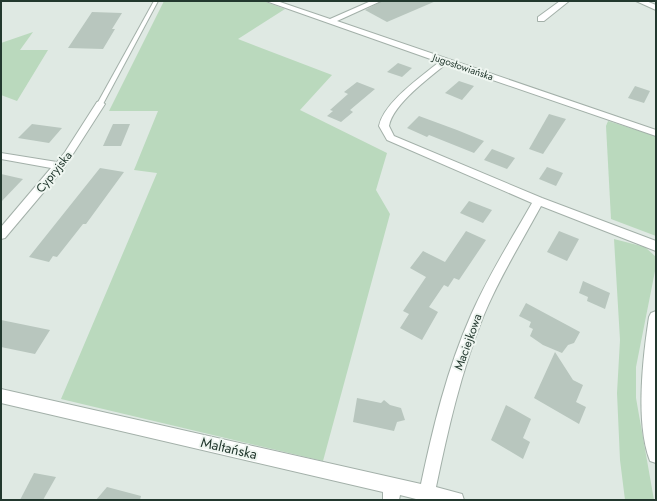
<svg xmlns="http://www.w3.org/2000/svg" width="657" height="501" viewBox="0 0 657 501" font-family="Jost,sans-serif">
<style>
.green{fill:#bad9bd}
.building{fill:#b8c6be}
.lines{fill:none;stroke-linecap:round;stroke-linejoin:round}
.lane-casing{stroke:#a3b0a9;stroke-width:2}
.street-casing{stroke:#a3b0a9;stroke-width:2}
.lane{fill:#fff;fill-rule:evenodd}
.street{fill:#fff;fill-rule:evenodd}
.labels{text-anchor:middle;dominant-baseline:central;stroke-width:4;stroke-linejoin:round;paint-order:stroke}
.far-street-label{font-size:10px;fill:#22382e;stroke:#eff6f1}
.street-label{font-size:12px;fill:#22382e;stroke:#eff6f1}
.near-street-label{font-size:14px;fill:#22382e;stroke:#eff6f1}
</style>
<rect width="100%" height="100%" fill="#dfe9e3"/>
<g class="green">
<path d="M164 1H263L285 9 238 39 332 75 300 110 387 153 376 190 390 214 323 461 61 399 157 173 134 170 158 111H109Z"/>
<path d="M33 32 20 50H48L17 101 1 95V43Z"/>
<path d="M608 121 656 136V236L611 219 606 126Z"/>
<path d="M614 239 645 247 656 257V266L636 367V398L654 500H625L620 460 617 393 620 340Z"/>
</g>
<g class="building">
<path d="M382 1H436L387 22 365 10Z"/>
<path d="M92 12 122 13 112 29H115L103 49 68 48Z"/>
<path d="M398 63 412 68 402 77 387 72Z"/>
<path d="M459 81 474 86 462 100 445 93Z"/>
<path d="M357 82 375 89 350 110 353 112 341 122 327 116 333 111 330 110 348 94 344 92Z"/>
<path d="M635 86 650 91 644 103 628 98Z"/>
<path d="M549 114 566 119 543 154 529 149Z"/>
<path d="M419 116 457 130 484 141 474 153 429 135 427 137 407 128Z"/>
<path d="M32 124 62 128 49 143 18 138Z"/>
<path d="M113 124H130L121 146H103Z"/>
<path d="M492 149 515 158 507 169 484 160Z"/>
<path d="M547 167 563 173 556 186 539 179Z"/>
<path d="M100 168 124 172 86 224H83L57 257 53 256 49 262 29 257Z"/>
<path d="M1 174 23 179 1 202Z"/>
<path d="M469 201 492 210 483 223 460 213Z"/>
<path d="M466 231 486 240 459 280 454 278 448 287 444 285 429 307 438 312 422 340 400 328 409 314 403 311 426 277 410 268 423 251 445 262Z"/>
<path d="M559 231 579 239 567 261 547 252Z"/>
<path d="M583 281 610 293 605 309 587 301 588 297 579 293Z"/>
<path d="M526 303 580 332 574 343 568 345 562 353 543 345 530 336 533 329 529 327 531 322 519 316Z"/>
<path d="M1 320 50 330 35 354 30 353 1 347Z"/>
<path d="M555 352 573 380 583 385 576 402 586 407 579 424 534 398Z"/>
<path d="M357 398 381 403 384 400 390 405 401 408 405 420 397 422 394 431 353 422Z"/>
<path d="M506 405 531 419 523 438 530 442 523 459 491 440Z"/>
<path d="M34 473 56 477 43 500H20Z"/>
<path d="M107 487 141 496 140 500H96Z"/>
</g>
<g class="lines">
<defs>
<path id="lane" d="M154 1H158L103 104 102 105H98L97 104Z"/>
<g id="street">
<path d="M266 1H277L330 19 371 1H381L337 21 656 130V136L446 64C429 78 393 104 389 126L394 136 542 198 656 241V251L541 206C521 243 499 278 483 317 461 372 448 429 436 487L462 494 464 500H420L400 495 399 500H383V492L1 403V389L421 484C433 427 447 369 471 315 488 276 511 240 532 203L387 140 379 126C384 102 421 77 439 62Z"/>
<path d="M560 1H569L544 21H538V17Z"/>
<path d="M636 1H646L656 5V10Z"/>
<path d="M100 101 105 104 64 168 5 238 1 239V227L51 168 1 159V153L57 162 65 152 97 102Z"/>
<path d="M656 311V463L650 461C635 423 643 356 649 317L651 313Z"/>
</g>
</defs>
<use href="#lane" class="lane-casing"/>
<use href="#street" class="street-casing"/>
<use href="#lane" class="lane"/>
<use href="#street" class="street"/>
</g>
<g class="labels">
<g class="far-street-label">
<text transform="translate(463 67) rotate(19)">Jugosłowiańska</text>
</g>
<g class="street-label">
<text transform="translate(54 172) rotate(-51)">Cypryjska</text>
<text transform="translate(468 342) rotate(-70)">Maciejkowa</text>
</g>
<g class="near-street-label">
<text transform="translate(229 448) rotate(13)">Maltańska</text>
</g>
</g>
<rect width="657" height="501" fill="none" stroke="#22382e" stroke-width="4"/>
</svg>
